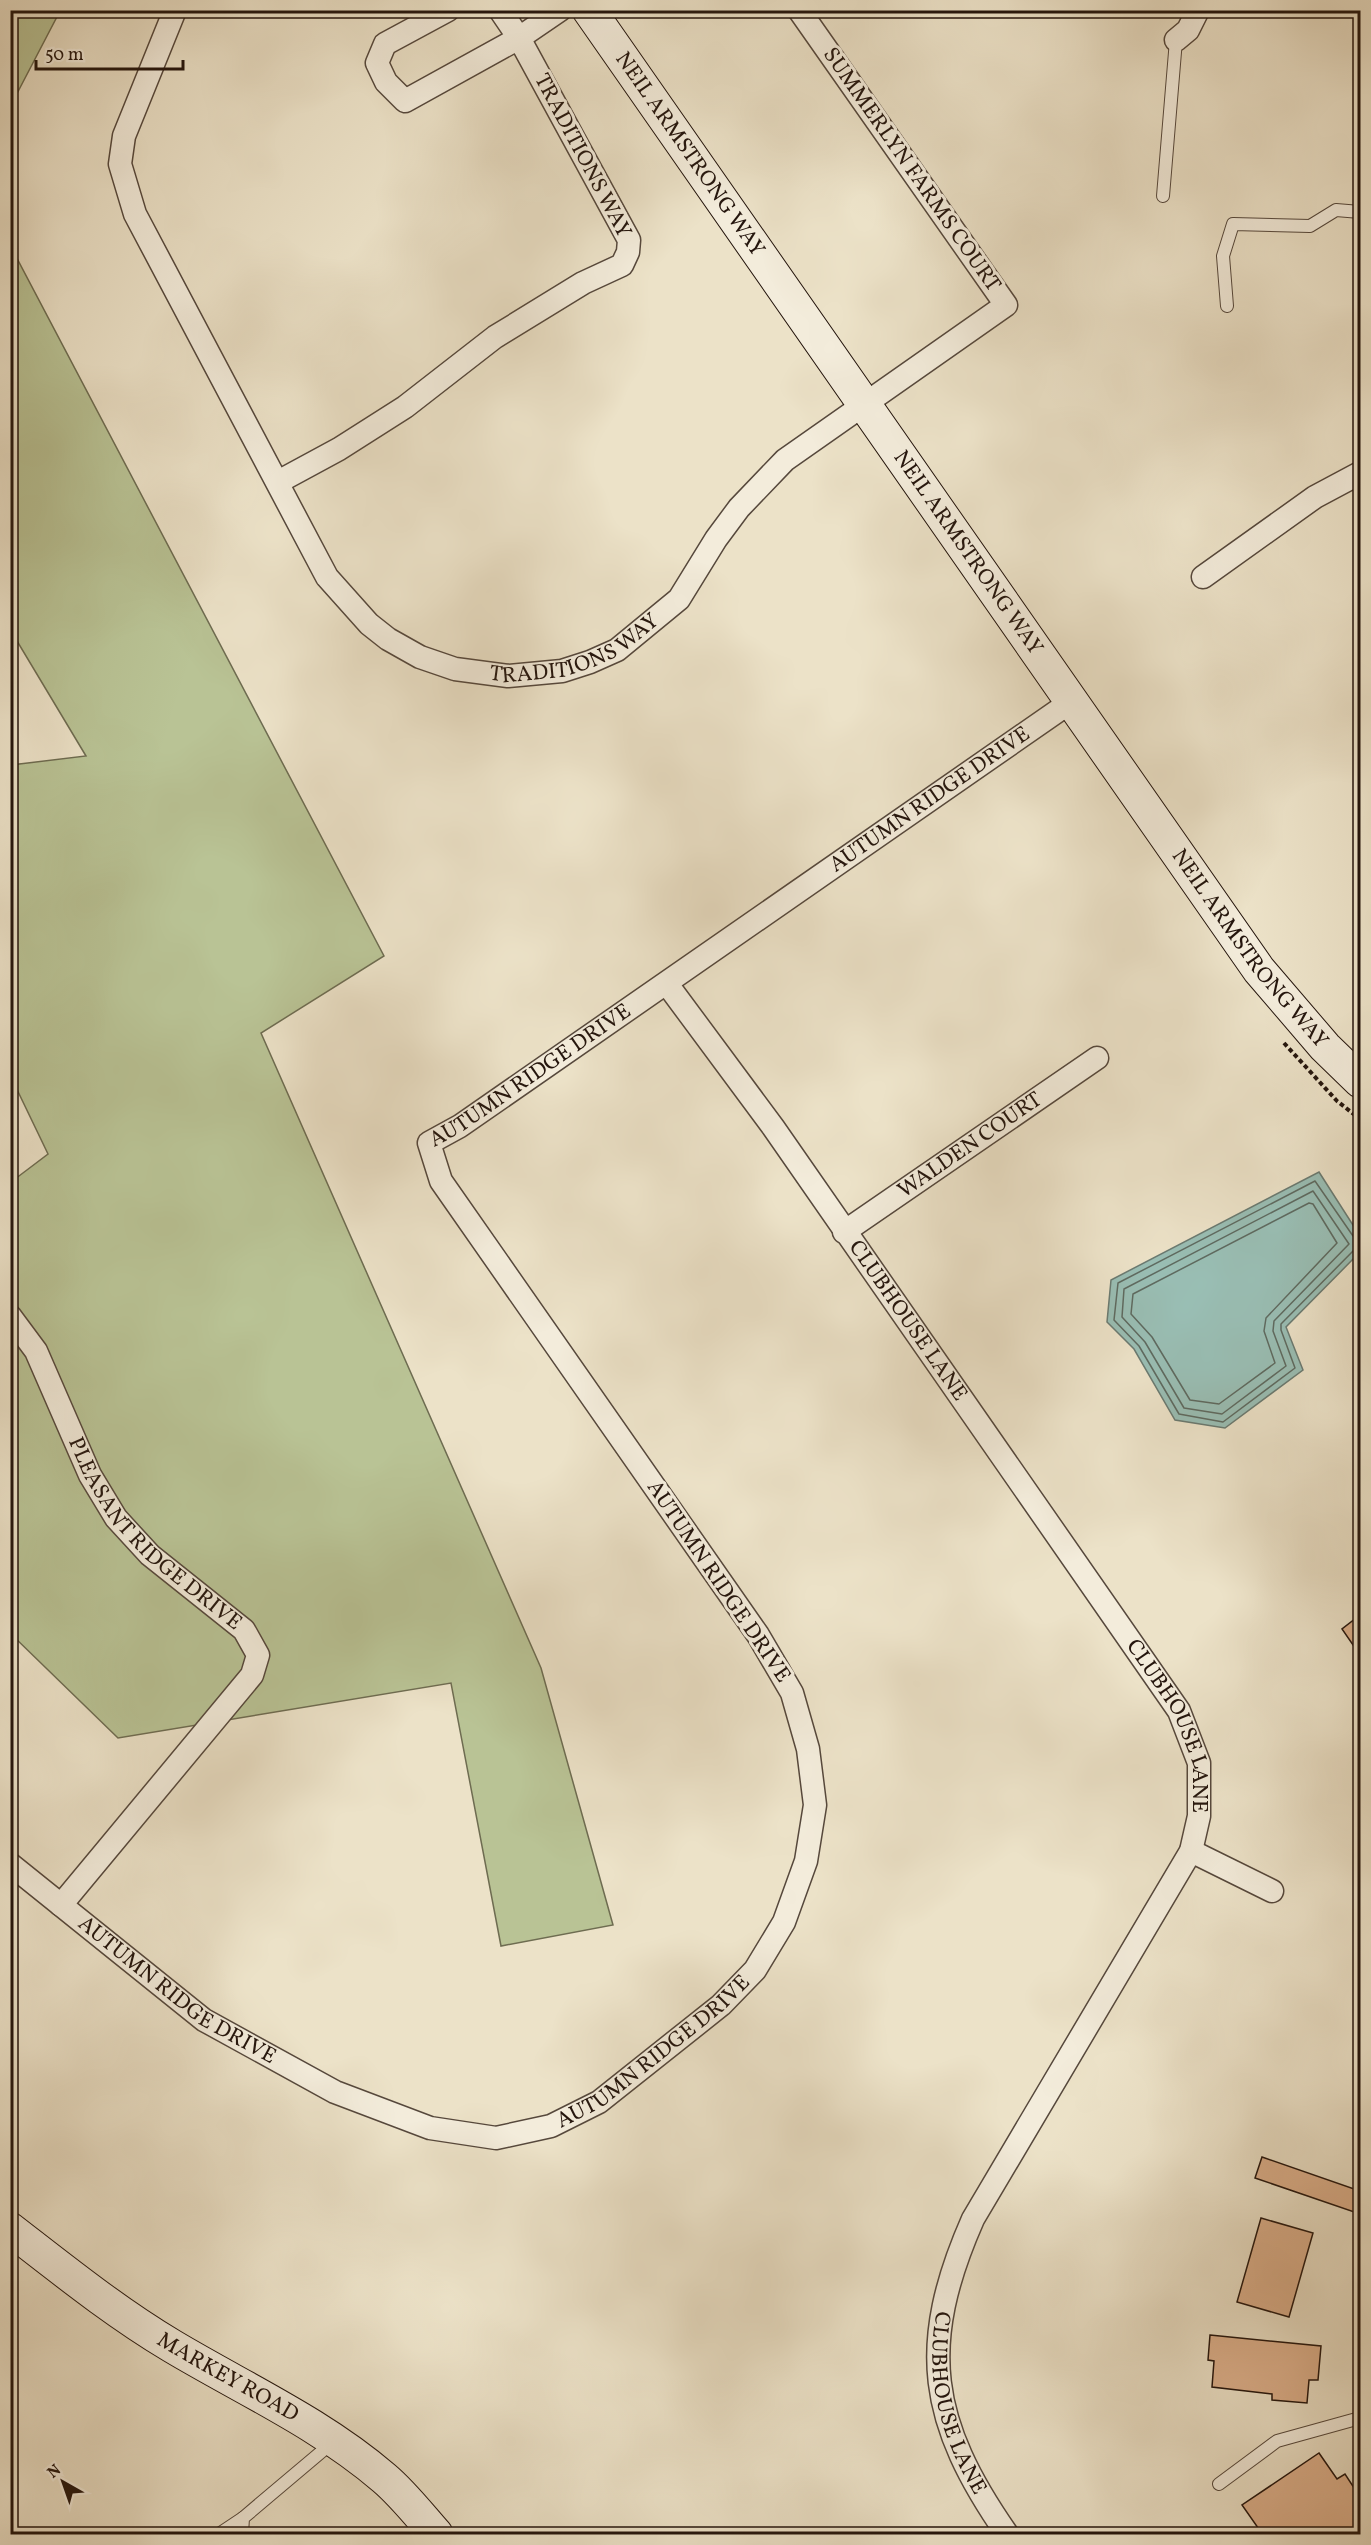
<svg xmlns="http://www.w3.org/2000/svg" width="1371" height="2545" viewBox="0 0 1371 2545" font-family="Vollkorn,serif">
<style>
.green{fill:#b9c395;stroke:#6e6c51;stroke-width:1.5}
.water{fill:#99beb4;stroke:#6a7a71;stroke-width:1.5}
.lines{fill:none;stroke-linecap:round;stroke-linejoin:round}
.shore{stroke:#5e6a60;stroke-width:1.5}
.building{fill:#dcb08c;stroke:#24150d;stroke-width:1.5}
.lane-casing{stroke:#56483c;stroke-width:14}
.street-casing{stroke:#56483c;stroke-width:25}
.secondary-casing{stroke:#24150d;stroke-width:35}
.path{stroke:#24150d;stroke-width:4;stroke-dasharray:4.5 3;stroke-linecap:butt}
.lane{stroke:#f3ecdb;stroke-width:12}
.street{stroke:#f3ecdb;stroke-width:22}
.secondary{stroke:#f3ecdb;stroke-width:33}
.labels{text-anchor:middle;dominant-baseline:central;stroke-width:6;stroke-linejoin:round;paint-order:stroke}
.street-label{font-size:22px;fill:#24150d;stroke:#f3ecdb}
</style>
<rect width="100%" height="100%" fill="#ece2c8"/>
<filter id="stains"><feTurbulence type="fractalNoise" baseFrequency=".00333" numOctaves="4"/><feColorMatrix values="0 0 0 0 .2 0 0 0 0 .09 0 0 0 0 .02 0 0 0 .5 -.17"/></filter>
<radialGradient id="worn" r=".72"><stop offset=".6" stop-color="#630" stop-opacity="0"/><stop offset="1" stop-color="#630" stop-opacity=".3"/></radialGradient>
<g class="green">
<path d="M11 10 60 11 11 105 10 11Z"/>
<path d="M11 247 384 956 261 1033 541 1668 613 1925 501 1946 451 1683 118 1738 11 1634V1182L48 1154 11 1077V765L86 756 11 631Z"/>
</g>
<path class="water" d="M1319 1172 1360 1236V1252L1286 1327 1303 1370 1225 1428 1175 1420 1134 1349 1107 1322 1111 1280Z"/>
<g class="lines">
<g class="shore">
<path d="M1313 1191 1349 1244 1274 1321 1273 1331 1286 1366 1222 1414 1184 1408 1145 1342 1122 1317 1124 1289Z"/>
<path d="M1309 1203 1313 1204 1337 1243 1266 1318 1264 1331 1275 1363 1219 1404 1190 1400 1152 1337 1131 1314 1133 1294Z"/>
<path d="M1360 1239 1353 1236 1315 1181 1118 1283 1114 1320 1139 1346 1179 1414 1223 1422 1295 1368 1281 1330V1324L1354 1250 1360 1248"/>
</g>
</g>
<g class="building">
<path d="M1360 1615V1655L1342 1629Z"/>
<path d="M1262 2157 1360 2191V2214L1255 2178Z"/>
<path d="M1261 2218 1313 2233 1289 2317 1237 2302Z"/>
<path d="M1210 2335 1321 2346 1318 2380H1309L1307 2403 1272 2400V2394L1212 2387 1214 2361 1208 2360Z"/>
<path d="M1319 2453 1337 2479 1345 2474 1360 2497V2535H1263L1242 2505Z"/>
</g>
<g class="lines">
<defs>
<g id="lane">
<path d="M1163 196 1176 40"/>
<path d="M1227 306 1223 256 1233 224 1310 226 1336 210 1360 212"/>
<path d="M1219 2484 1277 2441 1360 2418"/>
<path d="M219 2534 243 2518"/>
<path d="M242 2534 243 2518 333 2442"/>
</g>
<g id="street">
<path id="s1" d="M175 10 124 136 120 164 135 214 327 577 369 624 388 639 420 657 455 669 508 676 562 671 590 662 617 650 679 599 716 539 739 508 785 460 1006 305 799 10"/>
<path d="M500 10 519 38 560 10"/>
<path d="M1176 40 1188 30 1198 10"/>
<path d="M278 482 339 449 405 407 495 337 583 283 622 265 628 252 629 240 519 38 405 101 386 82 377 63 385 44 448 10"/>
<path d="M1203 577 1315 497 1360 473"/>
<path id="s2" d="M667 984 773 1127 1179 1711 1199 1763V1816L1191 1851 973 2219C917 2346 929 2422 1007 2534"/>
<path id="s3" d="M844 1232 1097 1058"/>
<path id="s4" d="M10 1316 36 1351 90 1475 116 1518 150 1555 244 1630 258 1655 252 1675 61 1905"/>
<path d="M1191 1851 1272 1891"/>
<path id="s5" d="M10 1864 204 2020 335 2092 430 2128 496 2138 551 2126 599 2102 721 2005 755 1970 784 1922 806 1861 815 1805 808 1749 792 1693 758 1635 441 1181 429 1143 460 1126 1072 701"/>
</g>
<g id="secondary">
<path id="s6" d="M589 10 1259 970 1325 1047 1360 1081"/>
<path id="s7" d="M10 2229C63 2270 115 2312 172 2346 244 2389 320 2423 384 2478 403 2494 420 2516 436 2534"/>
</g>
</defs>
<use href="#lane" class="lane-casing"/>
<use href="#street" class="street-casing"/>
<use href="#secondary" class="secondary-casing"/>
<path class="path" d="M1284 1043 1337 1101 1360 1119"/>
<use href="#lane" class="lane"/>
<use href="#street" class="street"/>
<use href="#secondary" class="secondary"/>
</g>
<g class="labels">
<g class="street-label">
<text stroke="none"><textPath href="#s6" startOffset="176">NEIL ARMSTRONG WAY</textPath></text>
<text transform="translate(582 156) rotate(62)">TRADITIONS WAY</text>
<text transform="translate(911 170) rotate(55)">SUMMERLYN FARMS COURT</text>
<text stroke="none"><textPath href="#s6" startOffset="662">NEIL ARMSTRONG WAY</textPath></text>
<text stroke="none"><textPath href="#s1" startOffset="914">TRADITIONS WAY</textPath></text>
<text stroke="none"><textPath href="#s5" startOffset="2442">AUTUMN RIDGE DRIVE</textPath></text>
<text stroke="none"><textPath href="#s6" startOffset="1148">NEIL ARMSTRONG WAY</textPath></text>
<text stroke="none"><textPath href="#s5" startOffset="1956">AUTUMN RIDGE DRIVE</textPath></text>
<text stroke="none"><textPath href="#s3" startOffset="153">WALDEN COURT</textPath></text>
<text stroke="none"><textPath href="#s2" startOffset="414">CLUBHOUSE LANE</textPath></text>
<text stroke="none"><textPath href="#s4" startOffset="266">PLEASANT RIDGE DRIVE</textPath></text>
<text transform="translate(718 1582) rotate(56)">AUTUMN RIDGE DRIVE</text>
<text stroke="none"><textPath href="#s2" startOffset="900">CLUBHOUSE LANE</textPath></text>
<text stroke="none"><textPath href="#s5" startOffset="210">AUTUMN RIDGE DRIVE</textPath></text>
<text stroke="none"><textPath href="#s5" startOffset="750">AUTUMN RIDGE DRIVE</textPath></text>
<text stroke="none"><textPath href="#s7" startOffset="264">MARKEY ROAD</textPath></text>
<text stroke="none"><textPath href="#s2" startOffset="1654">CLUBHOUSE LANE</textPath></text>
</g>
</g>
<rect width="1371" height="2545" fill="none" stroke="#ece2c8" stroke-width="36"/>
<rect x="12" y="12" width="1347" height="2521" fill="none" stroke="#24150d" stroke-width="3"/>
<rect x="18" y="18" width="1335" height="2509" fill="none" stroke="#24150d" stroke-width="1.5"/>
<g transform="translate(63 2482) rotate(320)" stroke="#f3ecdb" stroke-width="4.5" paint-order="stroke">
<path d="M0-4.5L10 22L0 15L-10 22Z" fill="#24150d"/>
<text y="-9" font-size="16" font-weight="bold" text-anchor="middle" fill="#24150d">N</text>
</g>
<path d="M36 60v9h147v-9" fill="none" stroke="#24150d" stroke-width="3"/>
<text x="45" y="60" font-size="18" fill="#24150d" stroke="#f3ecdb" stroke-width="4.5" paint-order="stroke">50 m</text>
<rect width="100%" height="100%" filter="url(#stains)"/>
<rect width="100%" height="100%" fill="url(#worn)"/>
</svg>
